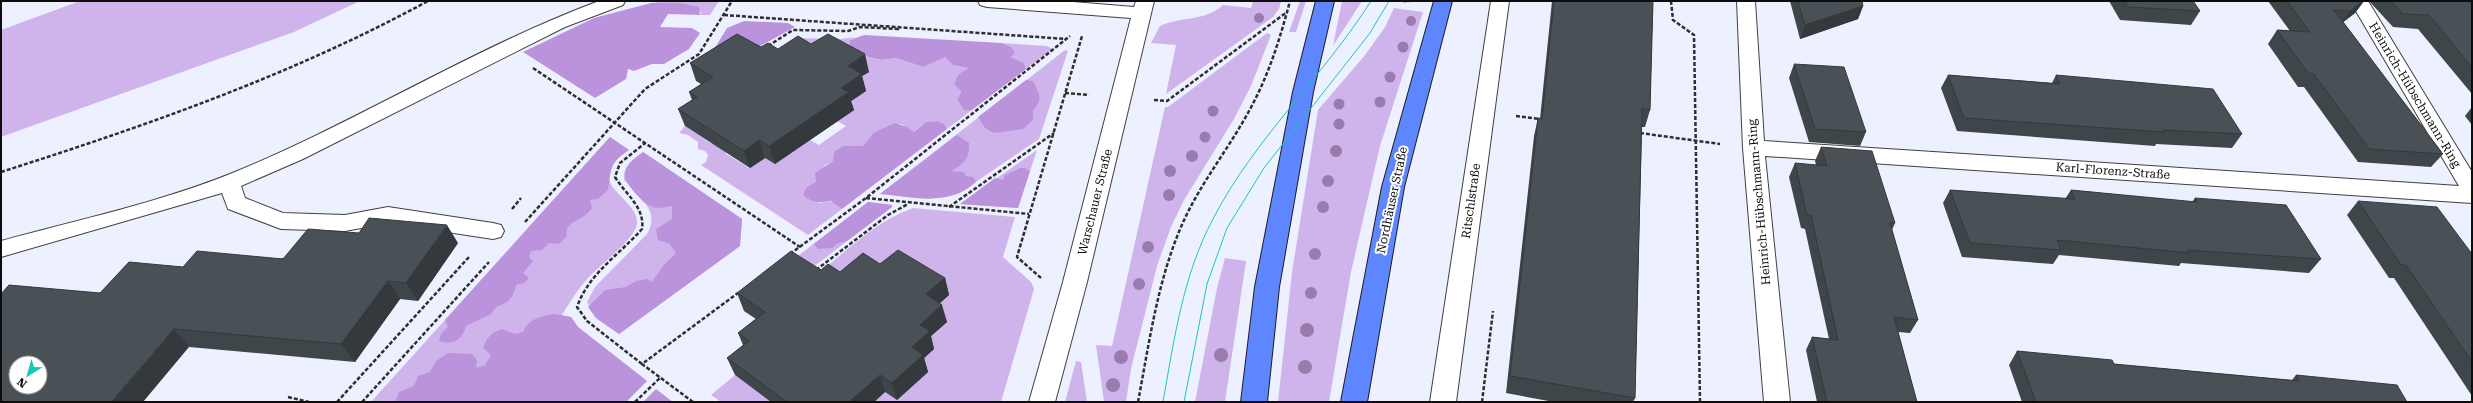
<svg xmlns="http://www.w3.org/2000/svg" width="2473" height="403" viewBox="0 0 2473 403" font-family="'Roboto Serif',serif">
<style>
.green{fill:#cfb4ec}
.forest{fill:#bb93dd}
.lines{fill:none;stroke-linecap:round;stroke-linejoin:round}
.minor-casing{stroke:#404040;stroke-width:2}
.major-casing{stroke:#1e1e1e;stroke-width:2}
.path{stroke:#2f2f2f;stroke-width:2.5;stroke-dasharray:4 2;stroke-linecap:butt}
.minor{fill:#fff;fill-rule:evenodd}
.major{fill:#5d86ff;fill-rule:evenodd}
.tram{stroke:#1dc5bb;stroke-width:1}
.tree{fill:#9a7bac}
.wall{fill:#3f464a}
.shaded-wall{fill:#33393c}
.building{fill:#495156;stroke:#33393c;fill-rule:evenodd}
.labels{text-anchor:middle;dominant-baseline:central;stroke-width:4;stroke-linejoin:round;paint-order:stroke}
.street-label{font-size:12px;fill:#0d0d0d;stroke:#fff}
</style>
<rect width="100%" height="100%" fill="#edf1ff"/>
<g class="green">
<path d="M80 1H360L294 32 1 137V30Z"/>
<path d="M667 1H719L710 15H700L701 12 679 3H651Z"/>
<path d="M1253 1H1281L1279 9 1273 17 1166 94 1176 45 1151 43 1160 26C1181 16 1204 22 1223 5L1251 8Z"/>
<path d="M1300 1H1306L1296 32H1289Z"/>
<path d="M1342 1H1362L1333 46Z"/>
<path d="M1394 8 1423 12 1380 146 1351 272 1329 402H1278L1292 272 1318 110 1365 55 1385 27Z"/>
<path d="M1267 33 1271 35 1251 86 1234 119 1184 200 1171 227 1157 266 1131 369 1126 402H1104L1096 345 1112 346 1165 107H1168Z"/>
<path d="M855 37 850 40 860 55 880 60 896 58 923 67 945 56 970 68 957 100 964 110H972L947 129C938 115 923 122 914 132L901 124 873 133 863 146H843L833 161 824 166 817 182 807 187 819 203C830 201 835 200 842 209L808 235 701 165 706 162 708 155 705 151 698 149V142L688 135 679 133 685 126 710 143 731 148 725 153 749 168 765 158 775 164 810 140 819 145 846 126 837 121 853 110 800 38 841 39Z"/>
<path d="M1002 43 1047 46 1052 49 1026 69 1024 63 1011 57V47Z"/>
<path d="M1065 50 1068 51 1039 139 958 194 930 199 880 194Z"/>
<path d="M610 137 629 150C577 183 640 197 637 224 635 239 599 266 588 278 578 289 570 302 562 315L571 317 578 327 647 381 626 402H371Z"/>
<path d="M1037 150 1018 208 960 204Z"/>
<path d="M643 152 742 219 740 246 619 334 596 318 587 302 595 287 647 234C661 210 639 198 624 180 623 166 632 160 643 152Z"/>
<path d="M868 202 892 205V207L808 271 781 269Z"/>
<path d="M913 208 1015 217 1003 257 1031 282 1034 289 1001 402H874L885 392 897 400 916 365 924 342 930 312 949 295 813 278C843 254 875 221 913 208Z"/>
<path d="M1225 258 1246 261 1225 402H1195L1217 288Z"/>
<path d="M1076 361 1081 362 1087 402H1065Z"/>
<path d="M735 375 766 398 787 402H721L711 395Z"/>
</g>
<g class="forest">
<path d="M651 3H679L699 7 700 15 668 14 660 27 692 28 700 33 689 49 664 64H652L634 71 628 69 626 79 595 98 523 52 594 18Z"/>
<path d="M744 21 788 23 795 27 760 46 713 51 727 28Z"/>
<path d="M864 35 1002 43 1011 47 1015 53 1011 57 1024 63 1026 69 972 110H964L957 100 961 91 954 84 959 74 969 68 953 65 945 57 923 67 896 58 881 60 860 55 850 49V40Z"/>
<path d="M1026 80 1033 81C1039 94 1044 99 1033 110V120L1023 129 994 133 985 128 978 117Z"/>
<path d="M937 121 944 124 947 129 842 209 831 201C819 203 812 203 803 195L807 187 816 182 815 173 833 161 834 152 843 146H863L873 133 895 123 907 127 914 132 926 122Z"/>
<path d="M957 135 969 143C970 159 964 164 951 171L964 172 966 176 973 177 976 182C949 207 913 197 880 194Z"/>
<path d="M610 137 629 150C608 164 612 169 608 190L598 199 590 200 592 208C583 222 564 220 567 236L559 244 549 243 542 250 531 251 529 257 533 261 523 273 529 278 524 283 516 285C513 298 509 303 496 307L491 314 466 326C463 339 453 346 439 341L441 334 448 327 445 320Z"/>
<path d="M643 152 742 219 740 246 619 334 596 318 588 307 605 290 626 287 636 281 647 279 652 282 663 266 676 253 670 244 658 240 656 229 672 219V206C666 207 659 209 653 207 645 205 641 199 636 194 618 174 623 167 643 152Z"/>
<path d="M1020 168H1025L1030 171 1018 208 960 204 995 178 1004 180V176Z"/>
<path d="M868 202 892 205V207L847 241 837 244 832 248 818 249 814 244Z"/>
<path d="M554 314 571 317 578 327 647 381 626 402H395L399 392 414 386 418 376 430 372 436 361 448 353 472 354 477 360 476 368 485 365 491 355 483 348C487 337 491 333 502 329L515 334 523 332C529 318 540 317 554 314Z"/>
<path d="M656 389 673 402H643Z"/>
</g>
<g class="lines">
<defs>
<g id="minor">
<path d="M599 1H625L623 5 565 27 303 159 241 186 245 198 283 213 345 215 388 207 493 223 501 225 504 231 501 237 493 239 388 223 345 231 281 229 228 209 222 193 1 257V241C77 220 162 202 235 172 359 121 473 48 599 1Z"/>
<path d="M978 1H1061L1134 7 1136 1H1154L1087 282 1055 402H1029L1063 282 1131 18 987 7 980 5Z"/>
<path d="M1491 1H1509L1456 402H1430Z"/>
<path d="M1737 1H1755L1764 141 2459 186 2350 1H2368L2472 172V203L1765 156 1790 402H1764L1743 148Z"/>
</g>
<g id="major">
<path d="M1316 1H1334L1313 92 1279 287 1267 402H1241L1255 287 1293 92Z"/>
<path d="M1434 1H1452L1404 187 1367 402H1341L1382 187Z"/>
</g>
</defs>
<use href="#minor" class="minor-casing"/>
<use href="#major" class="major-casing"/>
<g class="path">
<path d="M1403 1H1410"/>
<path d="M1671 1 1673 20 1694 35 1700 402"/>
<path d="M724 15 1066 39"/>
<path d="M768 46 793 30 848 31 860 27 898 29 899 26"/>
<path d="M533 68 800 247"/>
<path d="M1065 93 1089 95"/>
<path d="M1154 100 1167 101 1287 12"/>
<path d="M1516 116 1540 119"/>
<path d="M1640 133 1720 144"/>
<path d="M1 172C148 125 292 75 428 1"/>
<path d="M866 198 1029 214"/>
<path d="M949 207 1054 133"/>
<path d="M512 209 521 198"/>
<path d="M525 222 645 89 699 54 732 1"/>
<path d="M790 254 866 198 1070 36"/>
<path d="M816 270 888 215 908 204"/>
<path d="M1041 278 1017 257 1082 36"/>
<path d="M642 364 587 321 577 307C589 273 619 255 642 229 645 207 626 195 615 177L620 163 645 143"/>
<path d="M288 397 309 402"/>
<path d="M337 402 469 257"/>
<path d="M362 402 489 262"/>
<path d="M635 402 661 377"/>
<path d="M693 402 642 364 738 293"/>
<path d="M1138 402C1150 339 1158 276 1185 218 1203 180 1229 148 1249 111 1268 77 1280 39 1290 1"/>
<path d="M1482 402 1493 311"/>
</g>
<use href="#minor" class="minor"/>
<use href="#major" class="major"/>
<g class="tram">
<path d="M1163 402C1174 340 1183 275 1213 219 1254 139 1323 77 1371 1"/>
<path d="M1184 402 1207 284 1227 228 1264 168 1370 33 1389 1"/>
</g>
</g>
<g class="tree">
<circle cx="1259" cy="18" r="5"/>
<circle cx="1411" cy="21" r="5"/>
<circle cx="1403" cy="47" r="5.5"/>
<circle cx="1390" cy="77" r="5.5"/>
<circle cx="1380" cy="102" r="5.5"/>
<circle cx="1339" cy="104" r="5.5"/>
<circle cx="1213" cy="111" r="5.5"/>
<circle cx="1339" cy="124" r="5.5"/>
<circle cx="1205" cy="137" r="5.5"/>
<circle cx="1336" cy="151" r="6"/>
<circle cx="1192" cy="156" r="6"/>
<circle cx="1170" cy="171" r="6"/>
<circle cx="1328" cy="181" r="6"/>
<circle cx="1169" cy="195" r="6"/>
<circle cx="1323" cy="207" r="6"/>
<circle cx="1148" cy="247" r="6"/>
<circle cx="1315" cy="254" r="6"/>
<circle cx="1139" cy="284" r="6"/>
<circle cx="1311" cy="293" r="6"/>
<circle cx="1307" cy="330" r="7"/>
<circle cx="1221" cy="355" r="7"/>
<circle cx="1121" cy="357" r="7"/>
<circle cx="1305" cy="367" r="7"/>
<circle cx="1113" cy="385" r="7"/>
</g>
<g class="wall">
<path d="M1552 1H1653L1650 110 1645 127H1642L1635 398 1633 402H1554L1506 393 1534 136 1538 118 1540 119Z"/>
<path d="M1790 1H1862L1863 6 1858 19 1800 39Z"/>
<path d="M2109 1H2193L2200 11 2191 25 2120 20Z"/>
<path d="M2268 1H2364L2355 13 2343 22 2443 154 2431 167 2358 162 2304 87H2298L2268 44 2277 30 2290 31Z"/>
<path d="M2369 1H2472V94L2418 29 2393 27Z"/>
<path d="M811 44 869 72 862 76 866 91 851 101 854 110 775 164 765 158 750 168 685 126 678 109 692 100 689 92 701 84 696 81 690 63 761 47 778 49Z"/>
<path d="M1794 64 1866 132 1860 146 1809 142 1789 78Z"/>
<path d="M1948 75 2052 83 2056 75 2242 134 2232 148 2156 144 2155 146 1957 131 1941 88Z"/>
<path d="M2472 107V125L2465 116Z"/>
<path d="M1821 147 1895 223 1892 230 1918 320 1910 333 1898 332 1917 402H1817L1806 350 1812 337 1829 339 1805 229 1801 228 1789 177 1795 163 1816 165 1815 161Z"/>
<path d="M1950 190 2065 199 2071 190 2192 202 2195 198 2321 259 2309 273 2181 263 2179 266 2059 255 2053 264 1962 257 1943 203Z"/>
<path d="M2358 201 2472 254V396L2394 278H2389L2347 215Z"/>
<path d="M458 243 418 301 400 299 355 362 189 347 100 293 183 267Z"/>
<path d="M880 264 945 278 949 295 940 303 947 322 931 336 934 349 924 358 928 372 897 400 885 392 874 402H771L735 375 727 358 743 345 738 333 756 319 744 311 737 293 821 270 840 272Z"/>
<path d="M2017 351 2114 364 2292 380 2296 375 2407 402H2022L2009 365Z"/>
</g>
<g class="shaded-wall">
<path d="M2363 1H2364L2355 13 2341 24 2350 11Z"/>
<path d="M1863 6 1858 19 1800 39 1805 25Z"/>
<path d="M865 54 869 72 862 76 866 91 851 101 854 110 775 164 769 146 841 88 848 66Z"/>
<path d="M759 140 765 158 750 168 744 151Z"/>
<path d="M447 225 458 243 418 301 406 283Z"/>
<path d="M945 278 949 295 930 312 926 294Z"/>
<path d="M388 281 400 299 355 362 341 344Z"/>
<path d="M942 305 947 322 931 336 934 349 924 358 928 372 897 400 892 383 912 347 920 325Z"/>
<path d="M174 329 189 347 143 402H111Z"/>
<path d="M880 375 885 392 874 402H849Z"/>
</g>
<g class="building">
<path d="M1554 1H1653L1650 110 1642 108 1635 398 1510 376 1538 118 1542 119Z"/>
<path d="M1798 1H1862L1863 6 1805 25Z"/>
<path d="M2124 1H2193L2200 11 2128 7Z"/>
<path d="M2287 1H2363L2350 11 2334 10 2443 154 2369 149 2314 74 2308 73 2277 30 2310 32Z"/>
<path d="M2391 1H2472V67L2429 15 2403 14Z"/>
<path d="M737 34 761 47 768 43 778 49 798 36 811 44 828 34 865 54 848 66 862 74 841 88 849 92 769 146 759 140 744 151 678 109 697 97 689 92 713 77 690 63Z"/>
<path d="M1794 64 1844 67 1866 132 1815 129Z"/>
<path d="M1948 75 2060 84 2056 75 2213 89 2242 134 2163 130 2164 132 1964 118Z"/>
<path d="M1821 147 1872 151 1895 223H1890L1918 320 1894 317 1917 402H1827L1812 337 1838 340 1811 215H1807L1795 163 1827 166Z"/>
<path d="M1950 190 2075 199 2071 190 2197 202 2195 198 2286 205 2321 259 2187 250 2189 253 2057 240 2061 250 1970 243Z"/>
<path d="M2358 201 2437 207 2472 254V362L2406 265H2401Z"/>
<path d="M369 218 447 225 406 283 388 281 341 344 174 329 111 402H1V294L9 285 100 293 129 262 183 267 197 251 283 259 308 229 359 233ZM16 363H40V387H16Z"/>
<path d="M898 250 945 278 926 294 942 305 920 325 930 331 912 347 923 355 892 383 880 375 849 402H787L727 358 749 341 738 333 765 312 737 293 791 251 821 270 828 264 840 272 863 253 880 264Z"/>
<path d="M2017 351 2112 360 2114 364 2299 381 2296 375 2397 385 2407 402H2036Z"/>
</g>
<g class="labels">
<g class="street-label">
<text transform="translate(2415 95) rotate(59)">Heinrich-Hübschmann-Ring</text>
<text transform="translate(2113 171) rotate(4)">Karl-Florenz-Straße</text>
<text transform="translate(1392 200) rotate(-78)">Nordhäuser Straße</text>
<text transform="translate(1471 201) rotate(-82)">Ritschlstraße</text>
<text transform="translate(1095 202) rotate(-76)">Warschauer Straße</text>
<text transform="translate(1759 202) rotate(-95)">Heinrich-Hübschmann-Ring</text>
</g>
</g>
<rect width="2473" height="403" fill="none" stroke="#0d0d0d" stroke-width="4"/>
<g transform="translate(28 375) rotate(217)"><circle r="19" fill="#ffffff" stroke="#9e9e9e"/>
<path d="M0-3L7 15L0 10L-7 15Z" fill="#1dc5bb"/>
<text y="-6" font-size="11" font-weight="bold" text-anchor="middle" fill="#0d0d0d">N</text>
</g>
</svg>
